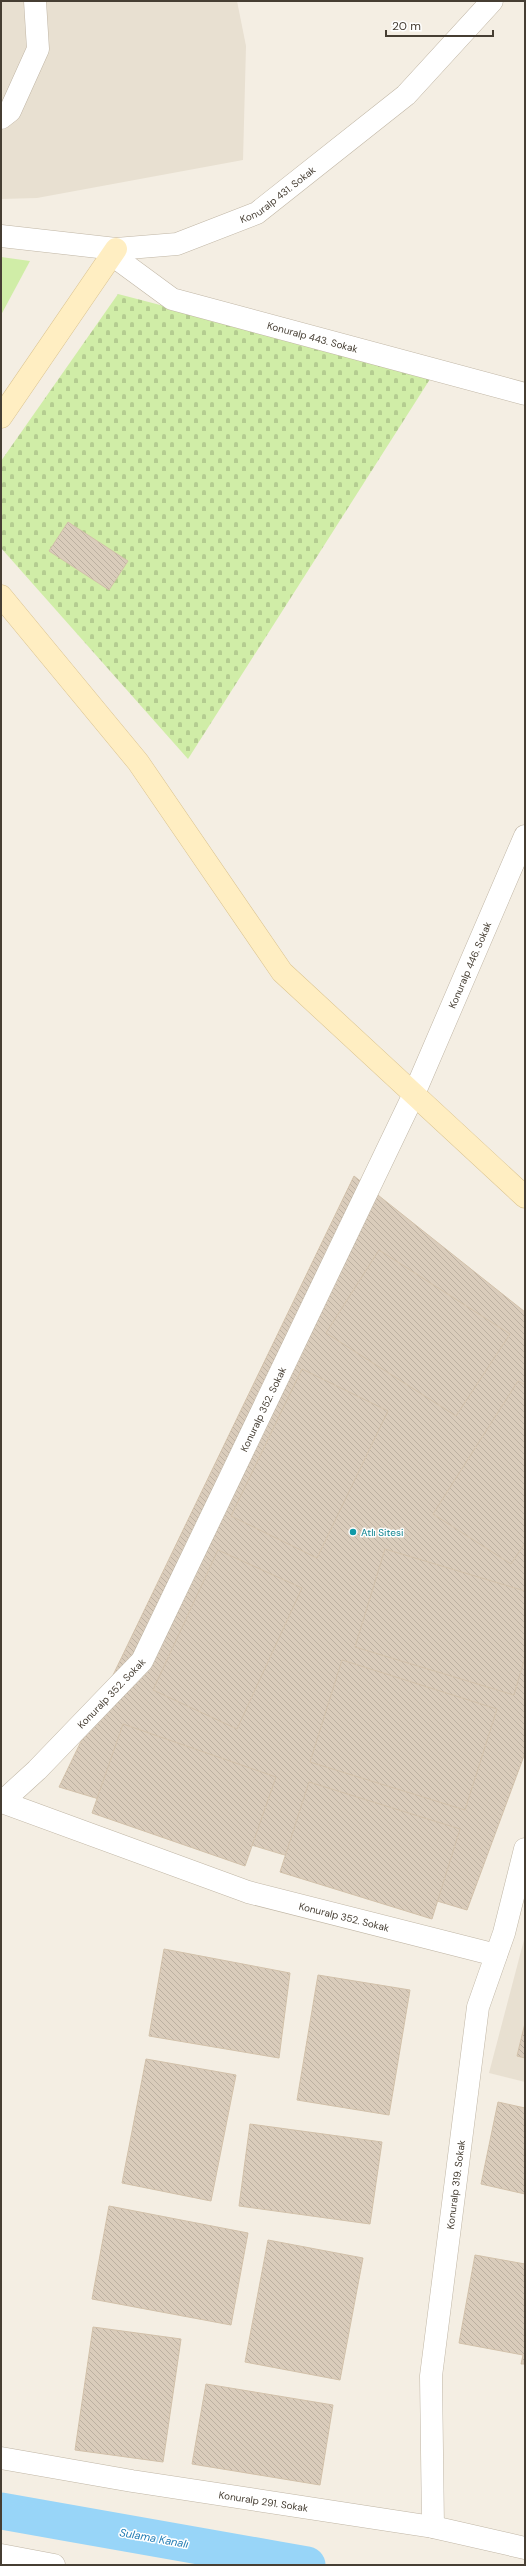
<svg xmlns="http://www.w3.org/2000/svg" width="526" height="2566" viewBox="0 0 526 2566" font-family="'DM Sans',sans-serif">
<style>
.residential{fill:#e8e0d1}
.green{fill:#d0eda7}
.cemetery{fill:url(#cemetery-stones)}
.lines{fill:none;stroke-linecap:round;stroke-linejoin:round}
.canal{stroke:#98d5f8;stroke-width:37}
.building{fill:url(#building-back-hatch);stroke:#d2c1aa}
.street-casing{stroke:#c0b6a5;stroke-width:23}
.secondary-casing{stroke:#dbc490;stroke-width:23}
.street{stroke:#fff;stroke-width:22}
.secondary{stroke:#ffeec2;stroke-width:22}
.culture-dot{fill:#0f9aa8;stroke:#fff;stroke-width:1.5}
.labels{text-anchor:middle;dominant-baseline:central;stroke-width:3;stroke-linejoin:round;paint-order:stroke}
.street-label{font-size:10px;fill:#463e33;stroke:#fff}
.culture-label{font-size:10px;fill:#0d838f;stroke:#fff;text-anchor:start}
.water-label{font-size:11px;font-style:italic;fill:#207cb4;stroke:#fff}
</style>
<defs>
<pattern id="cemetery-stones" width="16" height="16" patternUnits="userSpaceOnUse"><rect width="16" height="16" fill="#d0eda7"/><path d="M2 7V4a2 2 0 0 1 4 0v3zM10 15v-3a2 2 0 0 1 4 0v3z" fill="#b4cc90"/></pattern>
<pattern id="building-back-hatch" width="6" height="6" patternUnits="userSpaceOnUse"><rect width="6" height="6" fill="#daccbb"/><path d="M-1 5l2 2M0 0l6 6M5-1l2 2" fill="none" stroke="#bcb0a1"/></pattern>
</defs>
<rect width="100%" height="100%" fill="#f4eee3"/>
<g class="residential">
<path d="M1 1H237L246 46 243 160 37 198 1 199Z"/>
<path d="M525 1936V2082L489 2073Z"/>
</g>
<path class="green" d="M1 257 30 261 1 315Z"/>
<path class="cemetery" d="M118 294 432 376 188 759 1 548V461Z"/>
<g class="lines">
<path class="canal" d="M1 2511 307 2565"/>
</g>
<g class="building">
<path d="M68 522 128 561 109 590 49 551Z"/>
<path d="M354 1176 525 1312V1753L467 1910 59 1787Z"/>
<path d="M379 1250 510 1334 456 1416 326 1333Z"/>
<path d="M302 1369 388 1411 317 1558 231 1516Z"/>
<path d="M518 1381 525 1385V1543L511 1564 433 1514Z"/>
<path d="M385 1549 525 1591V1657L514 1695 355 1647Z"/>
<path d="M218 1550 302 1588 237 1729 153 1690Z"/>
<path d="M342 1660 497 1709 465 1810 310 1762Z"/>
<path d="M123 1724 276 1777 245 1866 92 1813Z"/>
<path d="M309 1782 460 1829 432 1919 280 1872Z"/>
<path d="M164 1949 290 1973 279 2058 149 2036Z"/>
<path d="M318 1975 410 1990 389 2115 297 2100Z"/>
<path d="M525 2023V2058L517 2056Z"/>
<path d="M146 2059 236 2075 211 2201 122 2183Z"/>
<path d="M498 2102 525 2108V2194L481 2184Z"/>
<path d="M250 2124 382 2142 370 2224 239 2206Z"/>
<path d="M109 2206 248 2233 231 2325 92 2299Z"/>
<path d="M268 2240 363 2258 340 2380 245 2362Z"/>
<path d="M475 2255 525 2264V2364H521L523 2355 459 2343Z"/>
<path d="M93 2327 181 2339 163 2462 75 2450Z"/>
<path d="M206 2384 333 2405 320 2485 192 2464Z"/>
</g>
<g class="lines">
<defs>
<g id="street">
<path d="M1 118 10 111 38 49 35 1"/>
<path id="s1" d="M1 236 116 249 177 244 257 213 406 95 492 1"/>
<path id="s2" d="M112 255 172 299 525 394"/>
<path id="s3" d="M496 1955 248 1892 2 1802 37 1770 142 1661 414 1094 525 836"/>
<path id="s4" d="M1 2458 132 2481 433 2527 525 2548"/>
<path id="s5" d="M433 2527 431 2376 478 2007 504 1933 525 1849"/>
<path d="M1 2555 54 2565"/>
</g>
<g id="secondary">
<path d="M1 417 116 249"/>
<path d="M1 596 138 762 282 972 525 1197"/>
</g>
</defs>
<use href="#street" class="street-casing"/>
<use href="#secondary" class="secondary-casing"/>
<use href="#street" class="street"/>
<use href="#secondary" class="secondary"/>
</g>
<circle class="culture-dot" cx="353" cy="1532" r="4"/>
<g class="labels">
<g class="street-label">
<text stroke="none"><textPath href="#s1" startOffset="290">Konuralp 431. Sokak</textPath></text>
<text stroke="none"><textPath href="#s2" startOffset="220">Konuralp 443. Sokak</textPath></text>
<text stroke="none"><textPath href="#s3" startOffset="1486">Konuralp 446. Sokak</textPath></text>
<text stroke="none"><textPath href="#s3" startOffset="996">Konuralp 352. Sokak</textPath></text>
<text stroke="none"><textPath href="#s3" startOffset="672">Konuralp 352. Sokak</textPath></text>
<text transform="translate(344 1917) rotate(14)">Konuralp 352. Sokak</text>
<text stroke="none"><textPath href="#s5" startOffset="344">Konuralp 319. Sokak</textPath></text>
<text stroke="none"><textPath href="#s4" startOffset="266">Konuralp 291. Sokak</textPath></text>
</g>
<g class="culture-label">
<text x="361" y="1532">Atlı Sitesi</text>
</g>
<g class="water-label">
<text transform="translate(154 2538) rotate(10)">Sulama Kanalı</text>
</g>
</g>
<rect width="526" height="2566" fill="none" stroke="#463e33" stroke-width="4"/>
<path d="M386 30v6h107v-6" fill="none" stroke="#463e33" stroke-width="2"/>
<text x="392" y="30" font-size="12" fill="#463e33" stroke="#ffffff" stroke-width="3" paint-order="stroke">20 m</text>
</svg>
